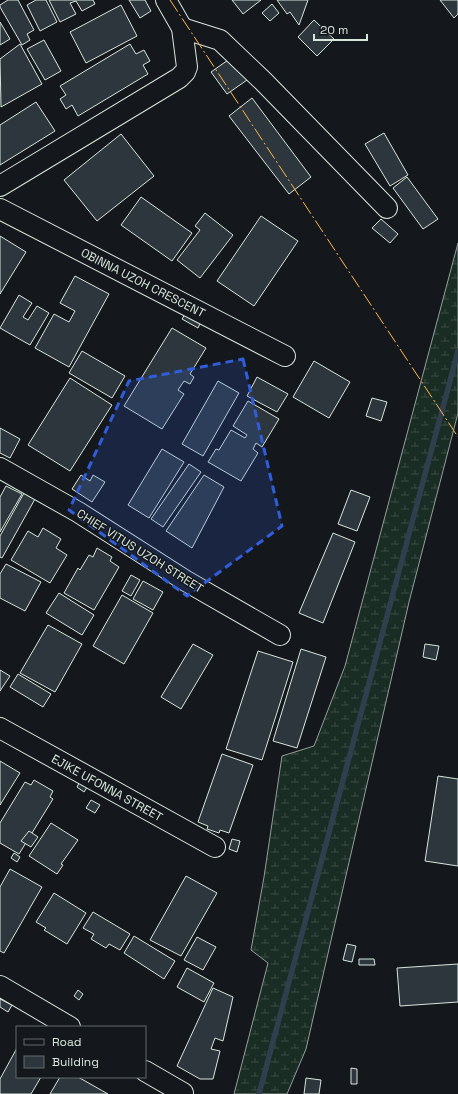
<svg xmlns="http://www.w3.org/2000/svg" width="458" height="1094" viewBox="0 0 458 1094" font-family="'Space Grotesk',sans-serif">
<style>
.wetland{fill:url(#wetland-marsh);stroke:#939e99}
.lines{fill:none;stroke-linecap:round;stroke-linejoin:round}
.stream{stroke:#2f3f4d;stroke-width:5.5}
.building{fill:#2c363c;stroke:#d8e6dc}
.minor-casing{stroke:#d8e6dc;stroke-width:22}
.minor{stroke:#14181c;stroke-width:20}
.power{stroke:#ffb74d;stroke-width:1;stroke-dasharray:14 3 2 3;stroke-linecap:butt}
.marked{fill:#305dd8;fill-opacity:0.2;stroke:#305dd8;stroke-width:3;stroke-dasharray:8 5;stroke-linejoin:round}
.labels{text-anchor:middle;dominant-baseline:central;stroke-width:3;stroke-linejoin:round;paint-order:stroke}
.street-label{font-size:12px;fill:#d8e6dc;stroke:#14181c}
</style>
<defs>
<pattern id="wetland-marsh" width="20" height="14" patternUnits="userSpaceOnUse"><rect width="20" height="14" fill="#1a2d24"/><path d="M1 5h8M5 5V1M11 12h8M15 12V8" fill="none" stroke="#3b4b43"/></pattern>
</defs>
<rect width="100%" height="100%" fill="#14181c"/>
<path class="wetland" d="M458 243V413L409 602 306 1049 287 1094H234L268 963 251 950 264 877 282 756 314 746 345 666Z"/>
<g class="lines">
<path class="stream" d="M259 1094 458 351"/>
</g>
<g class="building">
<path d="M8 0H18L34 30 27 34 30 40 22 45 0 7V5Z"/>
<path d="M36 0H46L57 22 40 31 27 5Z"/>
<path d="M49 0H93L95 4 82 11 76 1 70 3 76 14 60 22Z"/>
<path d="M129 0H145L151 11 140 18Z"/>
<path d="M232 0H261L243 14Z"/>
<path d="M277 0H308L299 25 290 12 287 14Z"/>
<path d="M440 0H458V14L454 18Z"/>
<path d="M272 4 279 13 270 21 262 13Z"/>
<path d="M121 5 137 36 86 63 70 32Z"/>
<path d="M314 20 334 39 317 56 298 37Z"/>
<path d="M0 22 10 39 0 45Z"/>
<path d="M44 40 61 71 45 80 27 49Z"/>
<path d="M20 44 42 84 1 107 0 59Z"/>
<path d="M130 44 136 54 144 50 150 61 143 65 148 74 78 116 72 105 66 109 60 99 66 95 60 86Z"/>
<path d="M231 58 247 80 227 94 211 72Z"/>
<path d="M252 98 311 177 289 194 229 116Z"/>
<path d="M36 102 55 131 0 165V125Z"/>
<path d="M384 133 408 175 390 186 365 144Z"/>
<path d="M121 134 154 176 97 221 64 180Z"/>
<path d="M407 177 438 219 423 229 393 188Z"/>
<path d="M141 197 192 233 172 261 121 225Z"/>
<path d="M205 213 233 235 200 278 177 260 200 230 195 226Z"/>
<path d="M261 216 298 241 254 306 217 281Z"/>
<path d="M381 219 398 234 390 243 372 228Z"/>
<path d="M0 236 26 252 0 294Z"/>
<path d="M75 276 109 294 69 367 35 348 54 314 69 322 75 311 60 303Z"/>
<path d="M19 295 32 303 23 317 28 320 37 306 49 313 30 345 0 328Z"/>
<path d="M188 309 203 317 198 328 182 319Z"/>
<path d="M172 328 206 348 190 374 194 377 190 384 184 381 178 390 184 394 162 429 124 406Z"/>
<path d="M82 351 125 376 112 398 69 373Z"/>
<path d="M314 361 350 382 329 418 293 397Z"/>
<path d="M257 377 288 394 277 412 247 396Z"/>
<path d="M70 378 112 405 70 471 28 445Z"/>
<path d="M218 381 239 393 203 456 182 444Z"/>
<path d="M372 398 387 402 381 421 366 416Z"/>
<path d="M248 401 279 419 262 447 256 443 253 449 258 453 241 481 208 462 216 449 219 450 231 430 245 438 247 435 233 426Z"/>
<path d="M0 428 20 439 10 458 0 453Z"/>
<path d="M162 449 184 462 149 518 128 505Z"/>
<path d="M189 464 201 472 163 527 151 519Z"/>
<path d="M81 475 90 481 93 475 105 482 92 502 72 489Z"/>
<path d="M204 475 224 487 192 548 166 531Z"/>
<path d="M6 486 22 494 0 532V497Z"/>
<path d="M351 490 370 497 357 531 338 524Z"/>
<path d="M24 493 35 499 2 558 0 557V536Z"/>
<path d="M43 528 61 539 56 548 67 555 50 583 11 560 28 531 38 537Z"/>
<path d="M333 533 355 542 323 623 299 613Z"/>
<path d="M97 548 112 557 110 561 119 567 94 610 64 593 78 568 80 570 89 555 93 557Z"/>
<path d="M6 564 41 582 25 611 0 598V574Z"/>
<path d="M131 575 140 580 131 596 122 591Z"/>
<path d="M143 581 163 592 153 610 133 599Z"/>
<path d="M59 593 94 615 82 635 46 613Z"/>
<path d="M122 595 153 613 124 664 93 646Z"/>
<path d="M48 625 82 644 55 692 20 673Z"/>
<path d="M193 644 213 655 181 709 161 697Z"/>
<path d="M425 644 439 646 436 660 423 657Z"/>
<path d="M301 649 326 657 297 748 273 741Z"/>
<path d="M258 651 293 662 262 760 226 749Z"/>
<path d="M0 670 10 676 0 691Z"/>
<path d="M18 674 51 694 43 707 10 687Z"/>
<path d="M222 754 253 765 229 833 220 830 219 833 207 829 208 826 198 822Z"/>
<path d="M0 761 20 773 0 805Z"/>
<path d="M438 776 458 779V866L425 861Z"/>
<path d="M34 780 53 791 50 797 53 799 19 854 0 843V823L25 782 31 785Z"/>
<path d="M80 781 88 786 84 792 77 787Z"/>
<path d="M91 800 100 805 95 813 86 808Z"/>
<path d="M51 823 78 840 61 864 63 865 57 874 29 856Z"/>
<path d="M29 831 38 837 31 847 21 841Z"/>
<path d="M232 839 240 841 237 852 229 849Z"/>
<path d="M14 853 20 857 17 862 11 858Z"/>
<path d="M10 869 42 887 4 953 0 951V887Z"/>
<path d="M186 876 217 893 181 956 150 940Z"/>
<path d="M54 893 86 913 67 944 44 930 46 928 36 922Z"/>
<path d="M93 912 130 934 120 950 109 944 106 948 91 939 94 934 83 928Z"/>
<path d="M134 936 175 961 164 979 124 953Z"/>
<path d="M197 937 216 947 203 970 184 960Z"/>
<path d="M347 944 356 946 352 962 343 960Z"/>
<path d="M359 959H374L375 965H359Z"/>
<path d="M458 964V1002L400 1006 397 968Z"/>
<path d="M187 968 214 983 204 1002 177 987Z"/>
<path d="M213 988 233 997 223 1041 215 1038 211 1049 220 1051 213 1079H200L177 1066Z"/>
<path d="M78 990 83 994 79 1000 74 996Z"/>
<path d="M0 999 12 1005 8 1012 0 1007Z"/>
<path d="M17 1048V1077H41L31 1094H0V1079Z"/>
<path d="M351 1068 357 1069V1084H351Z"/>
<path d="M60 1077H78L108 1094H50Z"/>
<path d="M306 1078 321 1080 319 1094H304Z"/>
</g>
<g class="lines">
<defs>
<g id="minor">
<path d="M182 28 220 40 263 81 387 208"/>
<path d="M0 186 179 78 185 72 187 67 182 28 166 0"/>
<path d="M0 209 285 356"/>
<path d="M0 468 78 512 186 581 280 635"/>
<path d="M0 728 215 847"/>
<path d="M0 986 70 1027"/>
<path d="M145 1071 183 1093"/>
</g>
</defs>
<use href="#minor" class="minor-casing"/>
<use href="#minor" class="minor"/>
<path class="power" d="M170 0 458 437"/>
</g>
<path class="marked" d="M243 359 282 526 187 596 69 510 129 381Z"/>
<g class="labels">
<g class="street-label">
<text transform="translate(143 283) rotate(27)">OBINNA UZOH CRESCENT</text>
<text transform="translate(140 551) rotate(32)">CHIEF VITUS UZOH STREET</text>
<text transform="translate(107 788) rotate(29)">EJIKE UFONNA STREET</text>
</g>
</g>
<rect x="16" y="1026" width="130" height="52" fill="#14181c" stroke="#626a69"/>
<rect x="24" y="1039" width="20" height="6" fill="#14181c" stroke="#626a69"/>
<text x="52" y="1046" font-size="12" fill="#d8e6dc">Road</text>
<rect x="24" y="1056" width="20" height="12" fill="#2c363c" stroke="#626a69"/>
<text x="52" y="1066" font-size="12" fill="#d8e6dc">Building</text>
<path d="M314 34v6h53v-6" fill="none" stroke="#d8e6dc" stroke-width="2"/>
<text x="320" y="34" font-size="12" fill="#d8e6dc" stroke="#14181c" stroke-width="3" paint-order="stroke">20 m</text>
</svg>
